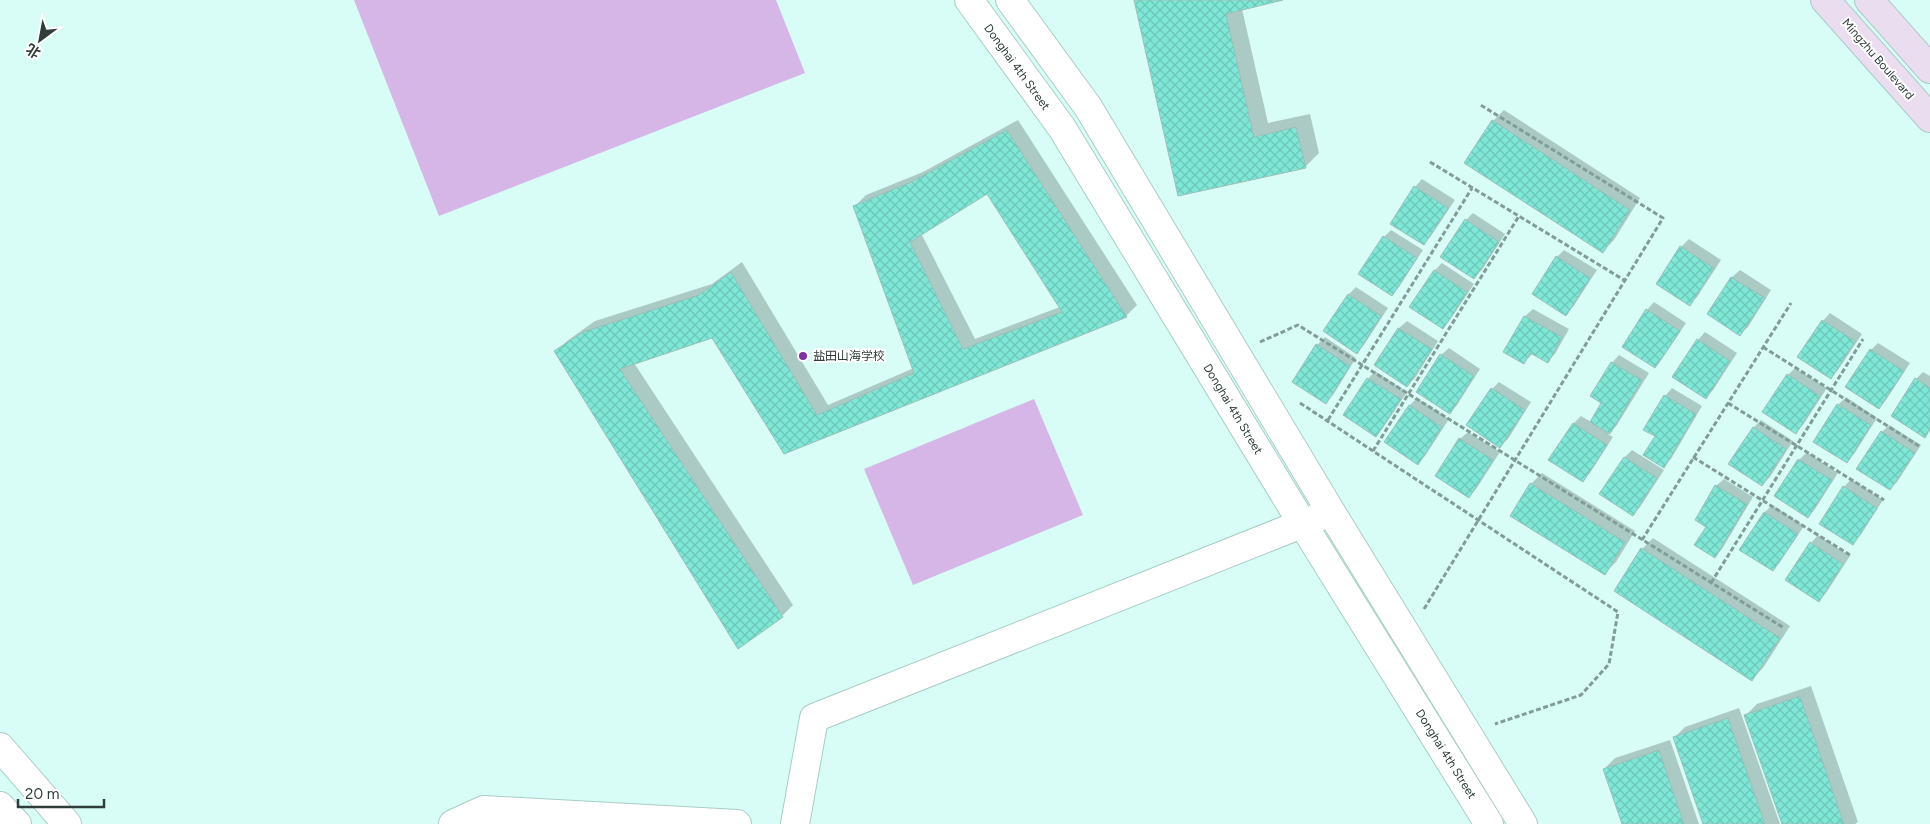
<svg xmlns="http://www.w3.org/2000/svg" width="1930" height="824" viewBox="0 0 1930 824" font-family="Figtree,'Noto Sans SC',sans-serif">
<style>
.green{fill:#d5b6e6}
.shadow{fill:#0003;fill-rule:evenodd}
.building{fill:url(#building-cross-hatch);stroke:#9cbfb8;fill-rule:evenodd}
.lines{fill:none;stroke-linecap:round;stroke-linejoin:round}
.minor-casing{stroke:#a9cdc6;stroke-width:30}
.tertiary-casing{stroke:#a9cdc6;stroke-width:30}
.secondary-casing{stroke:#a9cdc6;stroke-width:30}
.path{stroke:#829c97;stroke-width:3;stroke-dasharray:5 2.5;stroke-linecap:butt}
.minor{stroke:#fff;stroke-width:28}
.tertiary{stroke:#fff;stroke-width:28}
.secondary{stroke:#eaddf0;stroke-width:28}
.poi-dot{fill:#7f31a2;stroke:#fff;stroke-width:2}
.labels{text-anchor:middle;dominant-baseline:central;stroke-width:4;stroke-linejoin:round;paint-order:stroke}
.street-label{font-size:12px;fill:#2e3d3a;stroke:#fff}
.poi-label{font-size:12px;fill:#2e3d3a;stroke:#fff;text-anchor:start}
</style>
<defs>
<pattern id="building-cross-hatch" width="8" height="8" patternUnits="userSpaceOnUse" patternTransform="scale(1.25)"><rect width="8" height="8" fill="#7ee7d6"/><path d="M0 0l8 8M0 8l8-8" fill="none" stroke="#6dc7b8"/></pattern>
</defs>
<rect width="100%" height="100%" fill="#d8fdf6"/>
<g class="green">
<path d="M354 0H776L805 73 439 216Z"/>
<path d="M1034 399 1083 515 913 585 864 469Z"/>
</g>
<g class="shadow">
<path d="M1135 0H1282L1242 9 1268 123 1310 114 1319 153 1305 167 1179 194Z"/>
<path d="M1504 110 1640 198 1614 240 1603 251 1493 121Z"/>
<path d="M1018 120 1137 305 1126 316 785 452 712 336 634 363 793 605 782 616 556 352 567 341 595 321 712 284 742 262 828 405 914 368 855 206 866 195 923 172ZM988 192 1060 307 975 339 921 233Z"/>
<path d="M1422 179 1455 200 1431 236 1423 244 1392 223 1415 187Z"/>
<path d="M1473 213 1505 234 1482 270 1474 277 1466 220Z"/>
<path d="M1391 230 1423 250 1399 287 1392 294 1384 237Z"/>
<path d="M1689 239 1721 260 1697 297 1690 304 1658 284 1681 247Z"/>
<path d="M1564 250 1597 270 1573 307 1565 314 1557 257Z"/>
<path d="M1442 263 1474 284 1450 320 1443 328 1411 307 1435 270Z"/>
<path d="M1740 270 1771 290 1748 327 1740 334 1709 314 1732 277Z"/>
<path d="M1356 287 1388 308 1364 345 1357 352 1325 331 1349 294Z"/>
<path d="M1654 302 1686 323 1662 359 1655 367 1647 310Z"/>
<path d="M1533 309 1569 329 1555 354 1548 361 1533 353 1524 363 1505 352 1525 316Z"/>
<path d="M1830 313 1862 334 1838 370 1831 378 1823 321Z"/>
<path d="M1407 321 1438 341 1415 378 1407 385 1376 364 1399 328Z"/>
<path d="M1705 332 1737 353 1713 390 1706 397 1698 340Z"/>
<path d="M1325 337 1356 358 1333 395 1325 402 1293 381 1317 345Z"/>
<path d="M1878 343 1910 363 1886 400 1879 407 1871 350Z"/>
<path d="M1449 348 1480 369 1457 405 1450 412 1441 355Z"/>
<path d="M1619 355 1649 373 1617 425 1608 434 1613 437 1590 473 1582 481 1550 460 1574 423 1581 416 1591 422 1603 402 1612 363Z"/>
<path d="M1795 368 1827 388 1803 425 1796 432 1788 375Z"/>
<path d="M1375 371 1407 392 1383 428 1376 436 1344 415 1368 379Z"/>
<path d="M1923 372 1930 376V431L1924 436 1916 379Z"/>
<path d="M1499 382 1531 402 1508 439 1500 446 1492 389Z"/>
<path d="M1672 388 1702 406 1671 459 1664 466 1665 396Z"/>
<path d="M1846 397 1877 418 1854 454 1847 462 1814 441 1838 405Z"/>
<path d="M1417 398 1449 419 1425 456 1418 463 1386 442 1410 405Z"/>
<path d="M1761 420 1793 441 1770 477 1762 485 1730 464 1754 427Z"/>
<path d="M1889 425 1921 445 1897 482 1890 489 1882 432Z"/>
<path d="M1468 432 1500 452 1476 489 1469 496 1460 439Z"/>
<path d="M1632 450 1664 470 1640 507 1633 515 1601 493 1625 457Z"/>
<path d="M1807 452 1838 473 1815 509 1808 517 1776 496 1799 460Z"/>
<path d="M1542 473 1635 531 1616 562 1605 573 1531 484Z"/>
<path d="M1724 479 1753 497 1722 549 1715 557 1708 526 1716 486Z"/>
<path d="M1851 479 1883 500 1860 536 1852 544 1820 523 1844 487Z"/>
<path d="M1772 505 1804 526 1780 562 1773 570 1741 549 1765 512Z"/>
<path d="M1818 535 1850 556 1826 593 1819 600 1811 543Z"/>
<path d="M1653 538 1790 626 1763 668 1752 679 1642 549Z"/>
<path d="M1811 686 1858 822 1855 824H1783L1746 715 1757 704Z"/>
<path d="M1739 708 1780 824H1705L1674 738 1685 727Z"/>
<path d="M1670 740 1699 824H1623L1604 769 1615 758Z"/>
</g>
<g class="building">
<path d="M1134 0H1283L1226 14 1254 137 1296 127 1306 168 1178 196Z"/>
<path d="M1492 120 1630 210 1603 253 1464 163Z"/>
<path d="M1007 130 1127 317 784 454 712 338 620 369 783 617 738 649 554 351 583 332 699 295 731 272 817 415 914 373 853 206 911 182ZM987 194 1062 312 963 349 910 242Z"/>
<path d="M1414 186 1448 208 1424 245 1390 224Z"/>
<path d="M1465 219 1499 242 1474 279 1440 257Z"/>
<path d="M1383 236 1417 258 1392 296 1358 274Z"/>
<path d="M1680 246 1714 268 1690 306 1656 284Z"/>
<path d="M1556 256 1590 278 1566 316 1532 294Z"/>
<path d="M1434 270 1467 292 1443 329 1409 307Z"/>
<path d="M1731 277 1765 298 1740 336 1707 314Z"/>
<path d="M1348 294 1381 316 1357 354 1323 331Z"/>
<path d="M1646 309 1680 331 1655 368 1622 347Z"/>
<path d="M1524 316 1562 337 1548 363 1530 353 1524 364 1503 352Z"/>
<path d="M1822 320 1855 341 1831 379 1797 357Z"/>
<path d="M1398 328 1432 349 1407 387 1374 365Z"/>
<path d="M1697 339 1730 361 1706 399 1672 377Z"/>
<path d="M1316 344 1350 366 1326 404 1292 382Z"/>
<path d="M1870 349 1904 371 1879 409 1845 387Z"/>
<path d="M1440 354 1474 376 1450 414 1416 392Z"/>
<path d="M1611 362 1642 380 1610 434 1590 422 1601 403 1590 396Z"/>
<path d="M1787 374 1820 396 1796 434 1762 412Z"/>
<path d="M1367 378 1401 399 1376 437 1343 415Z"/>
<path d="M1915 378 1930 388V429L1925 438 1891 416Z"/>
<path d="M1491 388 1525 410 1500 448 1466 425Z"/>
<path d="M1664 395 1696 414 1664 468 1643 455 1655 436 1643 430Z"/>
<path d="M1837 404 1871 425 1847 463 1813 442Z"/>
<path d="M1409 405 1442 427 1418 465 1384 442Z"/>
<path d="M1573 423 1607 445 1583 482 1548 460Z"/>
<path d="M1753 427 1786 449 1762 486 1728 464Z"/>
<path d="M1881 431 1915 453 1890 490 1856 469Z"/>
<path d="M1459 438 1493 460 1469 498 1435 476Z"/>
<path d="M1624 457 1657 478 1633 516 1599 494Z"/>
<path d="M1798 459 1832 480 1808 518 1774 496Z"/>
<path d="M1530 483 1625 542 1605 575 1510 516Z"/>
<path d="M1715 485 1747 504 1715 558 1694 545 1706 527 1695 520Z"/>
<path d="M1843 486 1877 508 1853 545 1819 524Z"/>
<path d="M1764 512 1798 534 1773 571 1739 550Z"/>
<path d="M1810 542 1843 564 1819 602 1785 580Z"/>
<path d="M1641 548 1780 638 1752 681 1614 591Z"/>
<path d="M1800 696 1844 824H1782L1744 715Z"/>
<path d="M1728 718 1765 824H1703L1673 737Z"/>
<path d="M1659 750 1684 824H1622L1603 769Z"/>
</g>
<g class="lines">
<defs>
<g id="minor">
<path d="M969 0 1062 128 1302 523 1489 824"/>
<path d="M1010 0 1088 107 1331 512 1523 824"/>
<path d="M453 824 484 810 737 824"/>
<path d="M795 824 814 718 1319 517"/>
</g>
<g id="tertiary">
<path d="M0 747 67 824"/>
<path d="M0 806 17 824"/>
</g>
<g id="secondary">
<path d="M1825 0 1930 118"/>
<path d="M1869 0 1930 69"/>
</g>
</defs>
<use href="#minor" class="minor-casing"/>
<use href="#tertiary" class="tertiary-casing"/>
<use href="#secondary" class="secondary-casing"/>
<g class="path">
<path d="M1430 162 1624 280"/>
<path d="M1260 342 1298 325 1784 628"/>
<path d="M1763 347 1919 446"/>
<path d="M1300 403 1618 612 1609 664 1581 695 1495 724"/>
<path d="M1728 403 1884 500"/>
<path d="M1328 420 1472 188"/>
<path d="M1373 451 1519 216"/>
<path d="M1693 457 1850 555"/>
<path d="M1642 540 1791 303"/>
<path d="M1711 583 1863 339"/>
<path d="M1424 609 1663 218 1479 104"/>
</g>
<use href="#minor" class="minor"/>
<use href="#tertiary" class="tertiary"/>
<use href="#secondary" class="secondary"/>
</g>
<circle class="poi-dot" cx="803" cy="356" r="5"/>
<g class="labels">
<g class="street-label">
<text transform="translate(1878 59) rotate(49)">Mingzhu Boulevard</text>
<text transform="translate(1017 67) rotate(54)">Donghai 4th Street</text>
<text transform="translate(1233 409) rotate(59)">Donghai 4th Street</text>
<text transform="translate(1446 754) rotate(58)">Donghai 4th Street</text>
</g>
<g class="poi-label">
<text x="813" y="356">盐田山海学校</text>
</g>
</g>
<g transform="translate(40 40) rotate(212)" stroke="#ffffff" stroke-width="4" paint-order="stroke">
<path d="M0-4L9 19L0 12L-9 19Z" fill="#2e3d3a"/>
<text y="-8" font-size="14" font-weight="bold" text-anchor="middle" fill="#2e3d3a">北</text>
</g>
<path d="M18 799v8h86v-8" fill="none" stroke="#2e3d3a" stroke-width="2.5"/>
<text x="25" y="799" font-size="15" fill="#2e3d3a" stroke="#ffffff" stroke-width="4" paint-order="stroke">20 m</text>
</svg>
